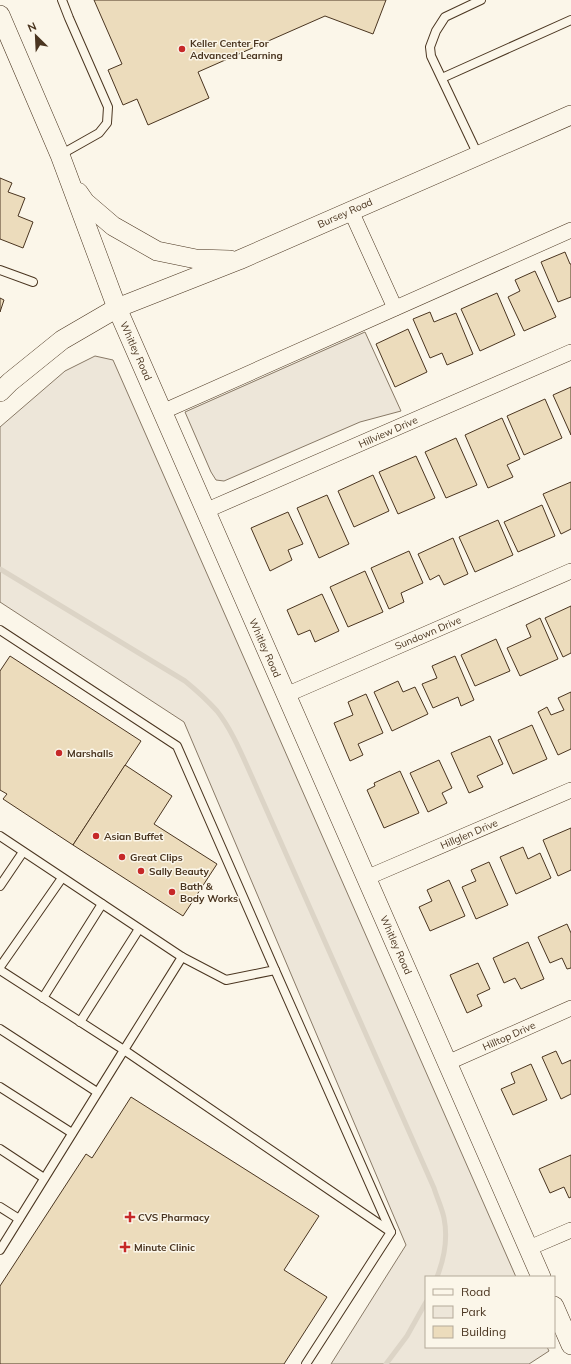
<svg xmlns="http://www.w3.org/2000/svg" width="571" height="1364" viewBox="0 0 571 1364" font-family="Mulish,sans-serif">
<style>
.green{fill:#ede6d9;stroke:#887966}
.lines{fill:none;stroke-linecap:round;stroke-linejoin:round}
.stream{stroke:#dcd4c6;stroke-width:5}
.building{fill:#ecdcbc;stroke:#4a3520}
.service-casing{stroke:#4a3520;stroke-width:10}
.minor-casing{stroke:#4a3520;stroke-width:16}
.tertiary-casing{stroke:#4a3520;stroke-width:20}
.service{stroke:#fbf6e9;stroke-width:8}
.minor{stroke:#fbf6e9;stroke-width:15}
.tertiary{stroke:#fbf6e9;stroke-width:19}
.poi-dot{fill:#c62828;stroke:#fbf6e9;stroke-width:1.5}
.labels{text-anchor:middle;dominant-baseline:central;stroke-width:3;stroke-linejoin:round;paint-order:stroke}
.poi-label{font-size:10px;font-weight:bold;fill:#4a3520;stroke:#fbf6e9;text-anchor:start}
.street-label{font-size:10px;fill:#4a3520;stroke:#fbf6e9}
</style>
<rect width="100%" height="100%" fill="#fbf6e9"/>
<g class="green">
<path d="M365 332 401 411 360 422 224 481 216 480 211 472 185 412Z"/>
<path d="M95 356 113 360 516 1277H426V1347H547L549 1351 529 1364H331L406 1245 184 722 0 602V427L65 371Z"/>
</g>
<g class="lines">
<g class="stream">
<path d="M0 569 185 681C196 690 207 700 217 711 232 730 242 755 252 777L434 1188C437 1198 442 1208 444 1218 448 1238 444 1259 437 1277"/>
<path d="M386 1364 407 1336 426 1302"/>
</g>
</g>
<g class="building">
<path d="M94 0H386L373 34 325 16 198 72 209 98 148 125 137 99 123 105 108 70 122 64Z"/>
<path d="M0 178 12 183 8 192 25 198 18 216 33 222 23 248 0 239Z"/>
<path d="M565 252 570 264H571V297L558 302 541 262Z"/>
<path d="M535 271 556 317 524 331 508 297 520 291 515 280Z"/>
<path d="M497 293 515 335 480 351 461 309Z"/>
<path d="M0 298 4 300 0 312Z"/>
<path d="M430 312 434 322 456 313 473 354 447 365 442 353 430 358 413 319Z"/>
<path d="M408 329 427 372 395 387 376 344Z"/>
<path d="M571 387V435L553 395Z"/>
<path d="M545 399 562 438 524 455 507 416Z"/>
<path d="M502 418 520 459 507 465 513 477 488 488 465 435Z"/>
<path d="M456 438 477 485 446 498 425 452Z"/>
<path d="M416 456 435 498 398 514 379 472Z"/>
<path d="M373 475 389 511 354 527 338 491Z"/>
<path d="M571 482V529L561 534 543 494Z"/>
<path d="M327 495 349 544 319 558 297 508Z"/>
<path d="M542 505 555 536 518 552 504 522Z"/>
<path d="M288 512 303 544 288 550 292 560 270 571 251 528Z"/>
<path d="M498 520 513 555 475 572 459 537Z"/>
<path d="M453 538 468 574 444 585 439 575 430 580 418 554Z"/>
<path d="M409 551 423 583 401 593 404 602 389 609 371 568Z"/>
<path d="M365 571 383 612 348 627 330 587Z"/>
<path d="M322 594 339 631 315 642 310 630 298 635 287 610Z"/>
<path d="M571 606V653L563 657 545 618Z"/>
<path d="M540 618 558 659 520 676 507 648 531 637 526 625Z"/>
<path d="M496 639 510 671 475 686 461 655Z"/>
<path d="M10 656 141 741 73 845 3 799 7 794 0 790V671Z"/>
<path d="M455 656 474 700 461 706 458 697 433 708 422 684 437 678 432 666Z"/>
<path d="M398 681 403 692 415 687 428 714 392 731 374 692Z"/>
<path d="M571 692V749L558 755 538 712 547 707 551 715 564 710 558 698Z"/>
<path d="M366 694 383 733 358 744 363 755 350 761 334 723 353 715 348 702Z"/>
<path d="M532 725 547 759 513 774 498 740Z"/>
<path d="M490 736 503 764 477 776 483 787 469 793 451 753Z"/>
<path d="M439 760 452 788 442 793 447 803 428 812 410 773Z"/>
<path d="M125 765 172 796 154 824 217 864 183 916 73 845Z"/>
<path d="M400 771 419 813 384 828 367 790 375 786 374 783Z"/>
<path d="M571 828V870L558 876 543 840Z"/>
<path d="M523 847 528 859 540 853 551 878 516 894 500 857Z"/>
<path d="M489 862 508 905 476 919 462 887 476 881 471 870Z"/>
<path d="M449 880 465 916 430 931 419 907 432 901 427 890Z"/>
<path d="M567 924 571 933V968L567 969 562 958 550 963 538 937Z"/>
<path d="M528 942 544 979 521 989 515 978 504 983 493 958Z"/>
<path d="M478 963 490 989 477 995 482 1006 467 1013 450 975Z"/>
<path d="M556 1051 562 1064 571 1060V1094L561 1099 542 1057Z"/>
<path d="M531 1064 547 1100 513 1115 501 1089 515 1083 511 1073Z"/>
<path d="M131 1097 319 1216 284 1270 327 1297 284 1364H0V1286L86 1154 92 1158Z"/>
<path d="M571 1155V1197L569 1198 564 1187 550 1193 539 1169Z"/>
</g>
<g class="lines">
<defs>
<g id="service">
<path d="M442 78 571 20"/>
<path d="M60 155 99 133 107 123 108 107 69 18 62 0"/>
<path d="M478 155 431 56 430 47 436 31 445 17 481 0"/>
<path d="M0 270 33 282"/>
<path d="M0 630 177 746 275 970 226 980 182 957 0 836"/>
<path d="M0 886 23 852"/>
<path d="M0 967 62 878"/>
<path d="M0 970 124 1050 391 1232"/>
<path d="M275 970 391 1232 306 1364"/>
<path d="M43 998 102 904"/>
<path d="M80 1022 139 929"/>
<path d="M0 1029 97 1092"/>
<path d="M0 1087 72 1133"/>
<path d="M0 1149 44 1178"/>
<path d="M0 1207 19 1219"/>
<path d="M0 1250 124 1050 182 957"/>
</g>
<g id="minor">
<path d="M351 211 395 308"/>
<path d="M162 412 571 230"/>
<path d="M205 511 571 352"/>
<path d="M286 695 571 571"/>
<path d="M366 878 571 790"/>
<path d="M447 1063 571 1008"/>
<path d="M529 1248 571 1230"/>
</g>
<g id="tertiary">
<path d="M0 15 60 155 117 308 541 1277"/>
<path d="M78 192 85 202 113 226 157 251 196 259 230 260"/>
<path d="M0 392 10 382 62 340 117 308 239 260 571 115"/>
<path d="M554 1306 571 1345"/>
</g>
</defs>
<use href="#service" class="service-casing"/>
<use href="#minor" class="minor-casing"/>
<use href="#tertiary" class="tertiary-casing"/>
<use href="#service" class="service"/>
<use href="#minor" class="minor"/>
<use href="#tertiary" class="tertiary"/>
</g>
<g class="poi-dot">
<circle cx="182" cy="49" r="4"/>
<circle cx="59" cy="753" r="4"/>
<circle cx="96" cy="836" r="4"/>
<circle cx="122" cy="857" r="4"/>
<circle cx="141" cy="871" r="4"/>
<circle cx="172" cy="892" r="4"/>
<path d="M128 1211h4v4h4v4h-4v4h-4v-4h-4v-4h4z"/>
<path d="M123 1241h4v4h4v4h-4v4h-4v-4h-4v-4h4z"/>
</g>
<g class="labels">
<g class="poi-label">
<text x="190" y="43">Keller Center For<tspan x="190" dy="12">Advanced Learning</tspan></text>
<text x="67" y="753">Marshalls</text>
<text x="104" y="836">Asian Buffet</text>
<text x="130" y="857">Great Clips</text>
<text x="149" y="871">Sally Beauty</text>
<text x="180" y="886">Bath &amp;<tspan x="180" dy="12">Body Works</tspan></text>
<text x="138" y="1217">CVS Pharmacy</text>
<text x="134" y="1247">Minute Clinic</text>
</g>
<g class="street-label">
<text transform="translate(345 213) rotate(-24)">Bursey Road</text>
<text transform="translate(136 351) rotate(66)">Whitley Road</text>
<text transform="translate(388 432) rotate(-24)">Hillview Drive</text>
<text transform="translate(428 633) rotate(-23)">Sundown Drive</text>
<text transform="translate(265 648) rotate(66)">Whitley Road</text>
<text transform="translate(469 834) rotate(-23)">Hillglen Drive</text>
<text transform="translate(396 945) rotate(66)">Whitley Road</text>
<text transform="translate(509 1036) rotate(-24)">Hilltop Drive</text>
</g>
</g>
<rect x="425" y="1276" width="130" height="72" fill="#fbf6e9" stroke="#b4a999"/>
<rect x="433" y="1289" width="20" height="6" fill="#fbf6e9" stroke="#b4a999"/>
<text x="461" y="1296" font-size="12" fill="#4a3520">Road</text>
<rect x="433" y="1306" width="20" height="12" fill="#ede6d9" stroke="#b4a999"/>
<text x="461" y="1316" font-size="12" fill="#4a3520">Park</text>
<rect x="433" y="1326" width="20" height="12" fill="#ecdcbc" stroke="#b4a999"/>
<text x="461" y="1336" font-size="12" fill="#4a3520">Building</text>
<g transform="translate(36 36) rotate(336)" stroke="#fbf6e9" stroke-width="3" paint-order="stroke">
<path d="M0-3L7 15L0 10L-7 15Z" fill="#4a3520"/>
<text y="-6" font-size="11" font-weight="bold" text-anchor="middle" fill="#4a3520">N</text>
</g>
</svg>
